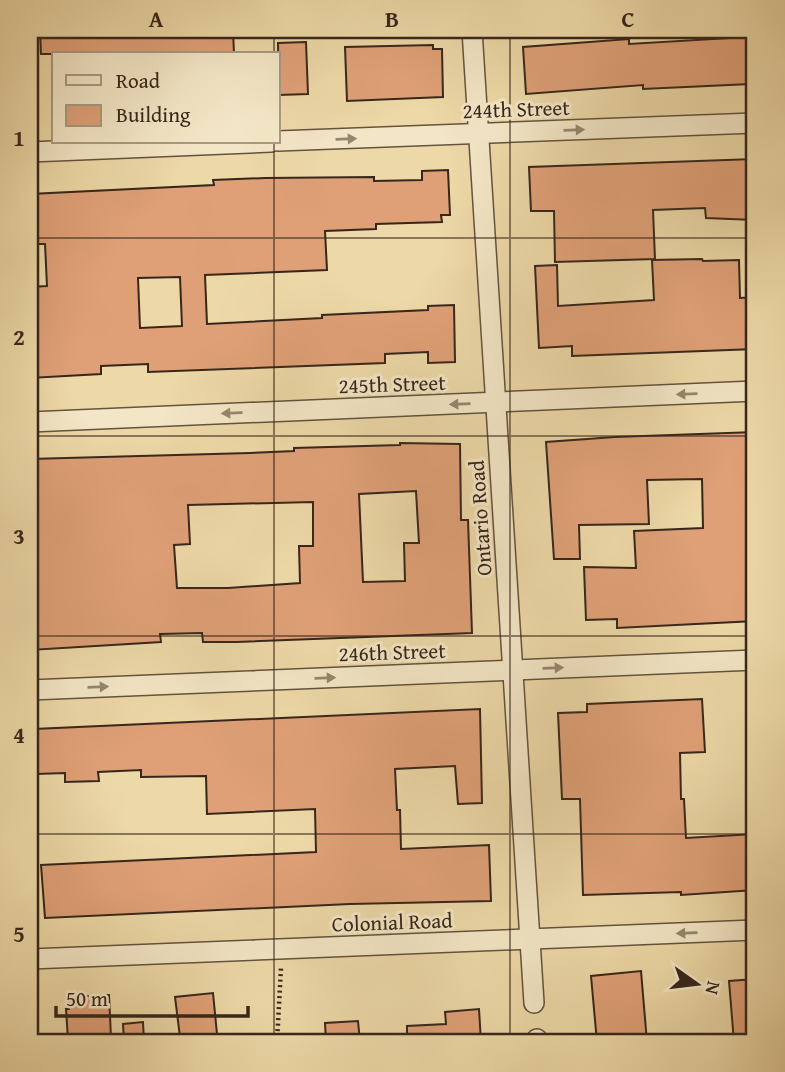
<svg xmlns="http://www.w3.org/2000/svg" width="785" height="1072" viewBox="0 0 785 1072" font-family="'Gentium Book Plus',serif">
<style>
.building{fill:#dfa077;stroke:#37271b;stroke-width:2;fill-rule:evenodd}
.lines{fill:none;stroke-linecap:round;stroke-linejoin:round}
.street-casing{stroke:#64533e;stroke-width:22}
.path{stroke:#37271b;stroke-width:4.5;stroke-dasharray:2 3.5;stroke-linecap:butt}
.street{stroke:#f3e6c6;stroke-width:19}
.oneway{fill:#958670}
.grid{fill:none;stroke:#37271b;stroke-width:2;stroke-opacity:0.55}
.labels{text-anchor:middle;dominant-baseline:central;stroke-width:6;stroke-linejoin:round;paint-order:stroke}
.street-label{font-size:21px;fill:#37271b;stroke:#f3e6c6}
.neatline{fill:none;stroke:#37271b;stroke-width:2.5}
.grid-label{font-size:23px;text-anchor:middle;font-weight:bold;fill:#37271b}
</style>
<rect width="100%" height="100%" fill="#edd8a7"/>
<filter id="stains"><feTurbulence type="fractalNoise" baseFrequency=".00286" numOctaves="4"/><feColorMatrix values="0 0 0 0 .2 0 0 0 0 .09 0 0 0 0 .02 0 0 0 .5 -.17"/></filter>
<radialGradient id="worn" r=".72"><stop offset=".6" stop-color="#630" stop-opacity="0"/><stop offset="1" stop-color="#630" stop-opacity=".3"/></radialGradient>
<g class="building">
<path d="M40 30H233L234 54H41Z"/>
<path d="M747 37 750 84 643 89V85L526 94 523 47 629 39V44Z"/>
<path d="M306 42 308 94 279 95 278 43Z"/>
<path d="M433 45V49H442L443 97 347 101 345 47Z"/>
<path d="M754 159V220L706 218 705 208 653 210 655 259 555 262 554 211H531L529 167Z"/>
<path d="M448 170 450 215H441L442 222 376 224V229L325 231 327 270 205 275 207 324 322 318V315L428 310V306L454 305 455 362 428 363V352L385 354V363L148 372V364L101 366V374L30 378V287L47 286 45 244H30V194L214 185 213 180 265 178 374 177V181L422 180V171ZM180 277 182 326 140 328 138 278Z"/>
<path d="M702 259 703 261 739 260 740 298 755 297V349L572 356V346L539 348 535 266 557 265 558 306 654 300 652 260Z"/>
<path d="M755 432V621L617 628V619L586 620 584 567 636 568 634 531 703 528 702 479 647 480 649 524 579 525 580 559H554L546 442 615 437Z"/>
<path d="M400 443 460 444 461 520H468L472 633 237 642H203L202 633 160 634 161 642 30 650V459L250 453 294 451V448L400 445ZM416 491 419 543H404L405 581 363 582 359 494ZM313 502V546H299L300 583 228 588H177L174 545 190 544 188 505Z"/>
<path d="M702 699 705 752 680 753 681 799H684L686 838 755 834V890L681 895V892L583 895 580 799H562L558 713 587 712V704Z"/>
<path d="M480 709 482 803 458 804 455 766 395 769 397 810H400L401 849 489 845 491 901 350 904 45 918 41 865 316 852 315 809 207 814 206 776 141 777V770L98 772 99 781 65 782V773L36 774 34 729Z"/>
<path d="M641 971 647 1042H597L591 976Z"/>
<path d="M755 979V1042H734L729 981Z"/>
<path d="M213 993 217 1034 180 1037 175 997Z"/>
<path d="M109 995 111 1037 68 1040 66 1009H69V997Z"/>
<path d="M479 1009 481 1042H407V1026L446 1024 445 1012Z"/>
<path d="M358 1021 360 1042H326L325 1023Z"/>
<path d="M143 1022 144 1042H124L123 1024Z"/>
</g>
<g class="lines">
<defs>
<g id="street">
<path d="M472 30 534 1003"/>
<path d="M278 141 755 123"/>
<path d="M30 152 271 142"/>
<path d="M30 422 755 391"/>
<path d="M30 690 755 660"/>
<path d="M30 959 755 930"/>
<path d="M537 1039 538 1042"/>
</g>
</defs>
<use href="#street" class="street-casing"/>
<path class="path" d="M277 1042 281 968"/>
<use href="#street" class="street"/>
</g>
<defs><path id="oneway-solid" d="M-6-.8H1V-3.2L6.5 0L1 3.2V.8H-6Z" transform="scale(1.75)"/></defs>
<g class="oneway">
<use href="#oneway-solid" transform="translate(574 130) rotate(-2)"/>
<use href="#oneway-solid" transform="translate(346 139) rotate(-2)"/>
<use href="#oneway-solid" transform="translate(687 394) rotate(178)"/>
<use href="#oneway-solid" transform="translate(460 404) rotate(178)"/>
<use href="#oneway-solid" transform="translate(232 413) rotate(178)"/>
<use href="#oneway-solid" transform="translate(553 668) rotate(-2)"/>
<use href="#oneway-solid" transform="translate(325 678) rotate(-2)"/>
<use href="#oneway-solid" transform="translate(98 687) rotate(-2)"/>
<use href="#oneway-solid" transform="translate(687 933) rotate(178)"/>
</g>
<path class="grid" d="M274 30V54M510 30V1042M274 142V1042M30 238H755M30 436H755M30 636H755M30 834H755"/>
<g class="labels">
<g class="street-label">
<text transform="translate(516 109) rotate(-2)">244th Street</text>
<text transform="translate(392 384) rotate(-2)">245th Street</text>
<text transform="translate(480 518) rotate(-94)">Ontario Road</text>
<text transform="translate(392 652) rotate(-2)">246th Street</text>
<text transform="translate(392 922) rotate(-2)">Colonial Road</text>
</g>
</g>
<rect width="785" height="1072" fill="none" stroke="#edd8a7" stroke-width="77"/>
<rect x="52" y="52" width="228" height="91" fill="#f3e6c6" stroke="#a89a82" stroke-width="2"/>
<rect x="66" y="75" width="35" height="10" fill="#f3e6c6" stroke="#a89a82" stroke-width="2"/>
<text x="116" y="88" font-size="21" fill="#37271b">Road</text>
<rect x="66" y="105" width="35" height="21" fill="#dfa077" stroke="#a89a82" stroke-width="2"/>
<text x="116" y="122" font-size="21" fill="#37271b">Building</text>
<g transform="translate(697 984) rotate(104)" stroke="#f3e6c6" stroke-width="5" paint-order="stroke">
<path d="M0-5L12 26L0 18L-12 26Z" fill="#37271b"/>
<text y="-10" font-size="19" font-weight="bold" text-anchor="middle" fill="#37271b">N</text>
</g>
<path d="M56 1006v10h192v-10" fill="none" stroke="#37271b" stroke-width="3.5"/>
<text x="66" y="1006" font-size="21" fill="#37271b" stroke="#f3e6c6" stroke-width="5" paint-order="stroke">50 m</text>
<rect x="38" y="38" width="708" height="996" class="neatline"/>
<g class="grid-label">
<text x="156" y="27">A</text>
<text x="392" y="27">B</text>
<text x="628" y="27">C</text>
<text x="19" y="146">1</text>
<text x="19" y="345">2</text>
<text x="19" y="544">3</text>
<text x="19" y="743">4</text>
<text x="19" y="942">5</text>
</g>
<rect width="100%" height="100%" filter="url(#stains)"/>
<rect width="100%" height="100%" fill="url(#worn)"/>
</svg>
